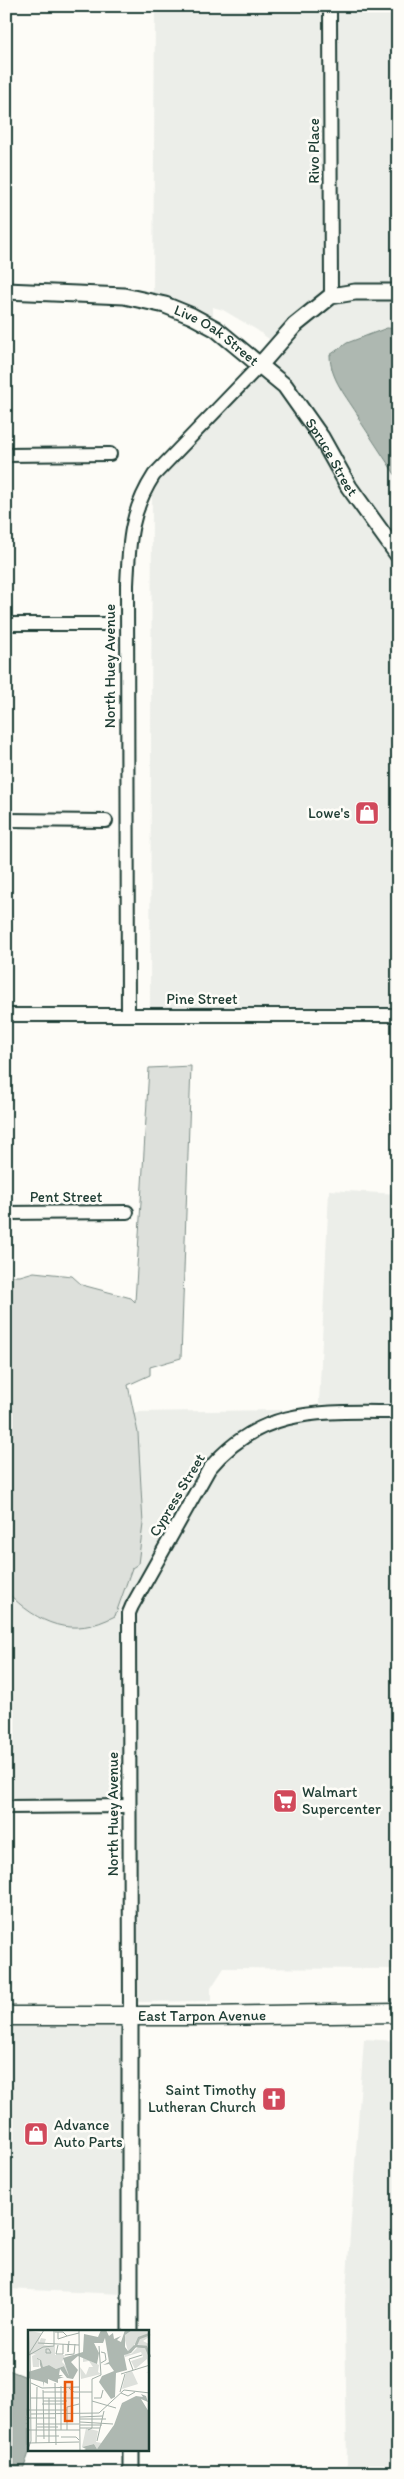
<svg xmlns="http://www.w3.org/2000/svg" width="404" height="2479" viewBox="0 0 404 2479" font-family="Itim,sans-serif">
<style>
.built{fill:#eceee9}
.green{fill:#dde0db;stroke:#7e8e88}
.water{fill:#aeb8b1;stroke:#75877f}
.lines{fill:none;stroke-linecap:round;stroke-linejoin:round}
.minor-casing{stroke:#1f3d34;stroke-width:16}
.tertiary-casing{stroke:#1f3d34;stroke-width:19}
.secondary-casing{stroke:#1f3d34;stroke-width:21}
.minor{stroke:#fdfcf7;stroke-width:12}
.tertiary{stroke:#fdfcf7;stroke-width:15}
.secondary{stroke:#fdfcf7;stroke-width:18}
.labels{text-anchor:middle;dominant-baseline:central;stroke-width:5;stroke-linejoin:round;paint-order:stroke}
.street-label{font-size:15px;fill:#1f3d34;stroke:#fdfcf7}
.poi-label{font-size:15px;fill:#1f3d34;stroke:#fdfcf7;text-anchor:end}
.inset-river{fill:none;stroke:#aeb8b1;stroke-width:2.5}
.inset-road{fill:none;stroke:#a4b0a9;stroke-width:1}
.view{fill:#e8590c;fill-opacity:0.15;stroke:#e8590c;stroke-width:2.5}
.inset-edge{fill:none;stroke:#1f3d34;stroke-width:2.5}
</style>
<rect width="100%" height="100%" fill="#fdfcf7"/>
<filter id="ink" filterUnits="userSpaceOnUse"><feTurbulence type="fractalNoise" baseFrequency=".02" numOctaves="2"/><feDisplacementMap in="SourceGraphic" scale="10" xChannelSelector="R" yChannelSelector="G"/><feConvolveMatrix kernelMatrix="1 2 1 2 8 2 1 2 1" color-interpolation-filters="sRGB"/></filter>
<g filter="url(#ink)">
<g class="built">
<path d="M155 6H324V292L291 319 270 340 257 330 223 310 213 307V319L194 308 153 295Z"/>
<path d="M337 6H398V284L337 286Z"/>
<path d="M398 299V329L387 328 330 366 359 417 358 419 398 479V543L355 482 309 406 290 380 270 363 299 330 333 303 355 300Z"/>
<path d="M260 375 280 391 299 416 344 491 398 567V1007H150L152 491 159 480Z"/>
<path d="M329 1190 398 1194V1404H319Z"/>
<path d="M286 1410 269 1414 241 1429 215 1451 204 1464 125 1605H122L120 1617 122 1618V1799H6V1602H17L37 1618 115 1616 132 1568 143 1524 138 1433 134 1412Z"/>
<path d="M316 1419H398V1969L224 1968 211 1988V2001L136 2002V1614L215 1474 224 1462 248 1442 274 1429Z"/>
<path d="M117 2023 123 2033V2294L6 2289V2024Z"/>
<path d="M364 2039 398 2041V2473H347L345 2304Z"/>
</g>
<path class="green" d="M191 1066 181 1358 150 1367V1375L128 1385 138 1433 143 1524 138 1564 132 1568 115 1616C72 1639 38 1624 7 1592L6 1276H20L34 1272 72 1276 82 1285 131 1298 135 1302 149 1068Z"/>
<g class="water">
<path d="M387 328 398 329V479L358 418 359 417C347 397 330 379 330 355L347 343Z"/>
<path d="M6 2369 29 2378 30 2450 22 2473H6Z"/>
</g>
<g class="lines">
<defs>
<g id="minor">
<path d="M330 6 331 296"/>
<path d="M6 455 110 454"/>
<path d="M6 624H104"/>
<path d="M6 820 106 821"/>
<path d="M6 1015H398"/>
<path d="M128 1015 127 585C129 542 130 512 154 475L260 365"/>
<path d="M6 1213 127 1212"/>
<path d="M6 1807 129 1806"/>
<path d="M130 2015 129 1613 132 1606 209 1469C262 1405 323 1412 398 1412"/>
</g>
<g id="tertiary">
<path id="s1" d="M6 291 124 296 165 305 192 316 216 329 285 386 321 437 349 487 398 555"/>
<path d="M260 365 295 325 331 296 355 292H398"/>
<path d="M130 2015V2332"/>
<path d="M131 2450V2473"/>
</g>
<g id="secondary">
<path id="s2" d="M6 2016H206L398 2013"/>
</g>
</defs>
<use href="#minor" class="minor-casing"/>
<use href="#tertiary" class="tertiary-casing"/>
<use href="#secondary" class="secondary-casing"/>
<use href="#minor" class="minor"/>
<use href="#tertiary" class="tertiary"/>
<use href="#secondary" class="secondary"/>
</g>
</g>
<defs>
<symbol id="shop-square" viewBox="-11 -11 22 22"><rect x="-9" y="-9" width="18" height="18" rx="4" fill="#d1495b" stroke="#fdfcf7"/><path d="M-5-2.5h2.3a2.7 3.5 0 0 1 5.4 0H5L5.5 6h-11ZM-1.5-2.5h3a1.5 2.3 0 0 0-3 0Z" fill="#fff"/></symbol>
<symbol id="supermarket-square" viewBox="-11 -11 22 22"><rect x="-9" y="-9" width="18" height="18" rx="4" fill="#d1495b" stroke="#fdfcf7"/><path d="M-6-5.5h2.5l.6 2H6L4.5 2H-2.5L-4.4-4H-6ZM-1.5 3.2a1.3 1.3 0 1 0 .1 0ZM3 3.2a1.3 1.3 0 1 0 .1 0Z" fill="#fff"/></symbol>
<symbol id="church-square" viewBox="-11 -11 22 22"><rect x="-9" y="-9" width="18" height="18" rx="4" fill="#d1495b" stroke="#fdfcf7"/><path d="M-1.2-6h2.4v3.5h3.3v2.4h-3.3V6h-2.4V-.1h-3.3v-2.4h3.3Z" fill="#fff"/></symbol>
</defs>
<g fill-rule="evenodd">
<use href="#shop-square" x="353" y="799" width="28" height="28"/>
<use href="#supermarket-square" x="271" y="1787" width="28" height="28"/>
<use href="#church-square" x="260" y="2085" width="28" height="28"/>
<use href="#shop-square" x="22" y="2120" width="28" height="28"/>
</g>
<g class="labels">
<g class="street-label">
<text transform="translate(314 151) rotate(-90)">Rivo Place</text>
<text stroke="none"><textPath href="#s1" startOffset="220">Live Oak Street</textPath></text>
<text stroke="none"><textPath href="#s1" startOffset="391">Spruce Street</textPath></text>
<text transform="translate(110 666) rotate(-90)">North Huey Avenue</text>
<text x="202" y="999">Pine Street</text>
<text x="66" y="1197">Pent Street</text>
<text transform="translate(177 1495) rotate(-59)">Cypress Street</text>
<text transform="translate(113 1814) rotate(-90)">North Huey Avenue</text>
<text stroke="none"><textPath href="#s2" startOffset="196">East Tarpon Avenue</textPath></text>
</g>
<g class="poi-label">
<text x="350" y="813">Lowe's</text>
<text x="302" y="1792" text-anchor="start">Walmart<tspan x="302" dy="17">Supercenter</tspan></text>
<text x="256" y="2090">Saint Timothy<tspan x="256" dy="17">Lutheran Church</tspan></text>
<text x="54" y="2125" text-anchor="start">Advance<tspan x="54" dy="17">Auto Parts</tspan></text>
</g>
</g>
<g transform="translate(28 2330)">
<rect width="121" height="121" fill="#fdfcf7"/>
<path d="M121 0V7L115 11 121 14V42L118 43 121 41 119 29 107 39 103 31 115 27 113 22 97 27 96 24H103L112 15 107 14 100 21 96 7 100 0ZM2 1 13 3 10 15 13 8 18 9 16 15 27 16V25H37L34 32 38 36 41 46 36 36 28 39 21 35 15 37 12 29 11 37H5L4 26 8 24 0 25ZM55 27 71 35 70 42 73 44 53 49 52 37 58 45 61 37H65L61 31 55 32ZM104 41 110 54 94 59 98 43ZM58 98 70 101 68 112 74 113 69 119 66 114 54 117Z" fill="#dde0db"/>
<path d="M73 0H78L81 6 85 3 86 9 93 6 89 10 93 12 97 0H104L97 5V17L100 21 106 15 109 16 103 23 96 25 99 40 88 43 87 67 83 69 71 52 74 46 86 41 81 34 75 35 81 32 77 8 75 13H66L71 23 69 34 50 26 43 32 50 40 45 49 39 48 32 39 31 45H35L31 47H36L30 49V53L20 49V54L16 52 15 57V52L0 48V42L13 38 12 35V30L9 29V28L13 30 15 37 21 35 28 39 36 36 41 46 35 28 55 22 56 4 70 7ZM113 64 118 66 120 72 113 69 121 82V121H54L58 119 54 117 66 114 69 119 86 95 94 73 108 66 115 67Z" fill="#aeb8b1"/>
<path class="inset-river" d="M108 15 111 8 122 4M107 16 118 17 122 27"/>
<path class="inset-road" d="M51 0 52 121M27 2H35L39 6 51 3M30 2V9L39 6M10 13 51 15M40 14V22L41 11M30 15 28 24H35V14M18 19H21L23 23H18ZM73 22 77 23 78 30 73 33M1 25 15 17 26 16V0M37 25 46 24 47 14M105 40 101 29 114 25M93 44 122 35M3 53 14 58 51 57M27 53 28 115M33 56V100M41 58 46 62H64M15 60 16 109M15 62H39M92 62 97 44M93 63 100 66 107 62M2 68H51M21 68V113M66 68H73L75 60M15 71H39M64 71 88 78M14 74H36M0 80H39M3 84 71 83 96 60 122 63M52 87 75 86M0 88H27M52 89H78M52 92 85 94M9 94H51M52 95H74M9 97H30M52 98H72M0 100H52M39 100V77L51 74M60 100 64 98V49L73 45 71 16M9 106H31M33 107H48L51 110M69 111 76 81M0 113 51 112M8 113 9 57M0 119 3 111 2 22 16 0"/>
<path class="view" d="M37 52H44V91H37Z"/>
<rect width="121" height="121" class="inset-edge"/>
</g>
<rect width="404" height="2479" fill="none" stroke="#fdfcf7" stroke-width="25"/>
<rect x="12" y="12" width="379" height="2454" fill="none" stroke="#1f3d34" stroke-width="2" filter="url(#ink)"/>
</svg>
